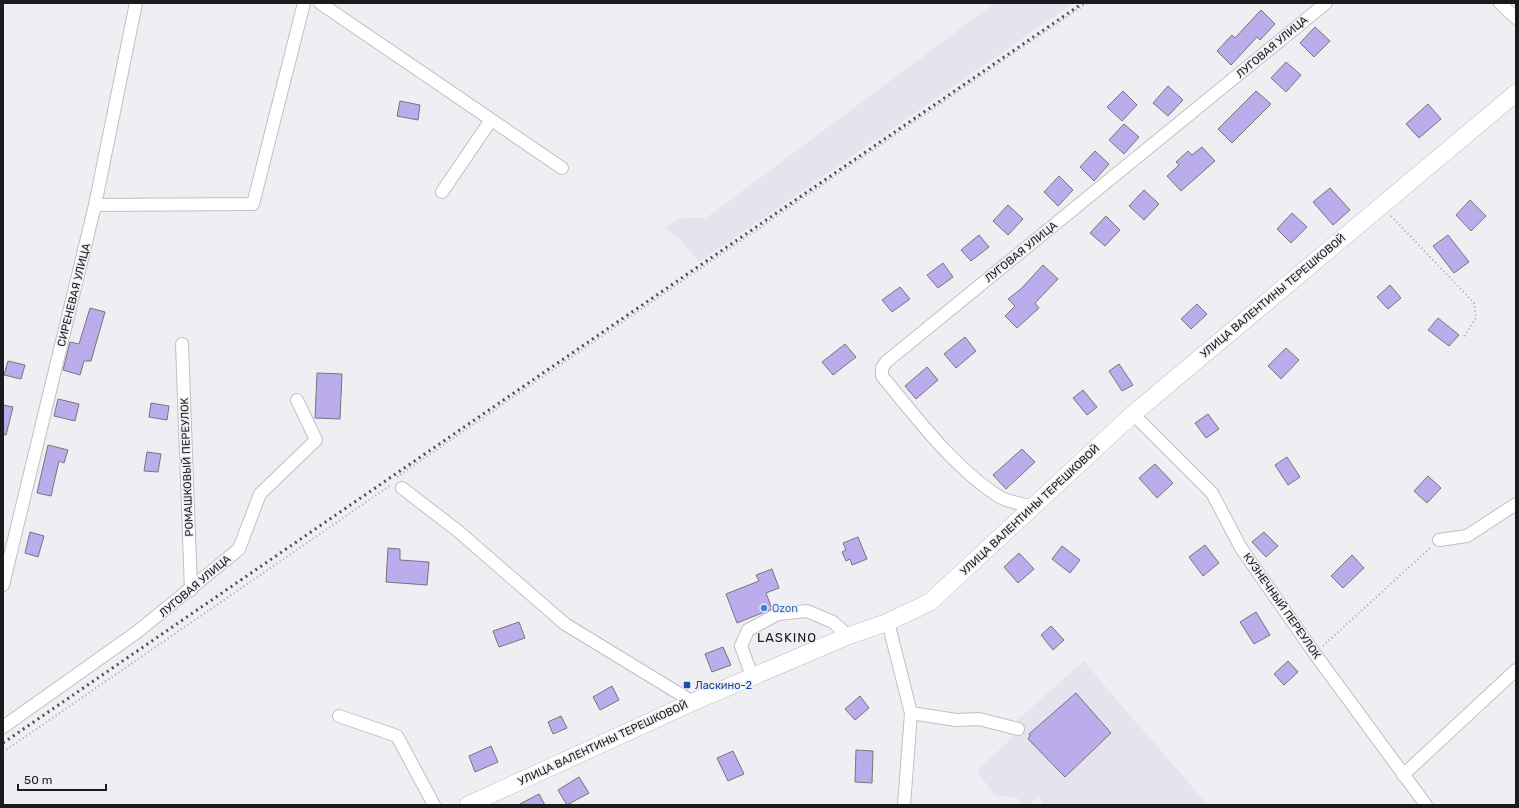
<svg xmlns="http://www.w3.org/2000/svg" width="1519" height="808" viewBox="0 0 1519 808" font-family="Rubik,sans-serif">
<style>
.built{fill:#e5e3ee}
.building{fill:#bbadeb;stroke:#767579}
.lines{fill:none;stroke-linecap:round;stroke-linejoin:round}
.street-casing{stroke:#c0c0c3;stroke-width:14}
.secondary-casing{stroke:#c0c0c3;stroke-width:18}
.path{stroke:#a5a4a7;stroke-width:2;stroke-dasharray:1 3;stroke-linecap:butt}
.street{stroke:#fff;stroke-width:12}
.secondary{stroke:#fff;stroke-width:17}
.rail{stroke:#4f4e50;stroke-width:3;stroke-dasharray:2 4;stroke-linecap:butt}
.shop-dot{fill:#3f7fe0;stroke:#efeef2;stroke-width:1.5}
.transit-dot{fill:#1a4fb4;stroke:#efeef2;stroke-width:1.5}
.labels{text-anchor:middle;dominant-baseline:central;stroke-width:3;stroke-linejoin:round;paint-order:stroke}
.street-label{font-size:11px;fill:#1b1a1c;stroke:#efeef2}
.shop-label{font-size:11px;fill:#366cbe;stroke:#efeef2;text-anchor:start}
.transit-label{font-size:11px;fill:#164399;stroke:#efeef2;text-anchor:start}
.quarter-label{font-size:13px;letter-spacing:1px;fill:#1b1a1c;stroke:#efeef2}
</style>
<rect width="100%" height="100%" fill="#efeef2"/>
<g class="built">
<path d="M995 3H1074L699 262 680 239 664 228 681 218H706Z"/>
<path d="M1084 661 1109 691 1208 805H1044L1038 797 1029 805H1023L1016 797 995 796 977 771 1018 732 1020 726 1016 721Z"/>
</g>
<g class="building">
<path d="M1261 10 1275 24 1260 40 1257 37 1231 65 1217 51 1232 35 1235 38Z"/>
<path d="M1315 27 1330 41 1314 57 1300 43Z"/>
<path d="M1286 62 1301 75 1286 92 1271 78Z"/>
<path d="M1168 86 1183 100 1168 116 1153 103Z"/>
<path d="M1123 91 1137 105 1122 121 1107 107Z"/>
<path d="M1256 91 1271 104 1232 143 1218 129Z"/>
<path d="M400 101 420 105 418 120 397 116Z"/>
<path d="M1428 104 1441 119 1419 138 1406 124Z"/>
<path d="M1124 124 1139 137 1124 154 1109 140Z"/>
<path d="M1202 147 1215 161 1181 191 1167 176 1179 165 1176 162 1188 151 1192 155Z"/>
<path d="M1095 151 1109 164 1094 181 1080 167Z"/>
<path d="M1059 176 1073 190 1058 206 1044 192Z"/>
<path d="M1330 188 1350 210 1333 225 1313 202Z"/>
<path d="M1144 190 1159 204 1144 220 1129 206Z"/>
<path d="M1470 200 1486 216 1471 231 1456 215Z"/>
<path d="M1008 205 1023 219 1008 235 993 221Z"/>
<path d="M1292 213 1307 227 1291 243 1277 229Z"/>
<path d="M1106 216 1120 230 1105 246 1090 233Z"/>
<path d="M979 235 989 247 971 261 961 250Z"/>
<path d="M1448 235 1469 262 1454 273 1433 246Z"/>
<path d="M943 263 953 277 938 288 927 275Z"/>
<path d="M1043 265 1058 279 1035 303 1039 308 1017 328 1005 316 1015 306 1008 299 1022 288Z"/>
<path d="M1390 285 1401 298 1388 309 1377 297Z"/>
<path d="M900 287 910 299 892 312 882 300Z"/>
<path d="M1197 304 1207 314 1191 329 1181 319Z"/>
<path d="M90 308 105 312 91 361H84L80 375 63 370 70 342 79 344Z"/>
<path d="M1438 318 1459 335 1449 346 1428 330Z"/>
<path d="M965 337 976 351 956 368 944 354Z"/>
<path d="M845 344 856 357 833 375 822 362Z"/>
<path d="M1286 348 1299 360 1281 379 1268 366Z"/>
<path d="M8 361 25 365 21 379 4 375Z"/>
<path d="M1119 364 1133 385 1122 391 1109 371Z"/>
<path d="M927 367 938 380 916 399 905 386Z"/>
<path d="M317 373 342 374 340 419 315 418Z"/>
<path d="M1083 390 1097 407 1087 415 1073 398Z"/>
<path d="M58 399 79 404 75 421 54 416Z"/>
<path d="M151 403 169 406 167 420 149 417Z"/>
<path d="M3 405 13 407 6 435 3 434Z"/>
<path d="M1208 414 1219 429 1206 438 1195 423Z"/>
<path d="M48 445 68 450 64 463 59 461 51 496 37 493Z"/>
<path d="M1022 449 1035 462 1006 489 993 475Z"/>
<path d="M147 452 161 454 158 472 144 471Z"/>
<path d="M1287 457 1300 477 1288 485 1275 465Z"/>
<path d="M1155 464 1173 483 1157 498 1139 478Z"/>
<path d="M1428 476 1441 488 1427 503 1414 491Z"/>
<path d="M30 532 44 536 38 557 25 553Z"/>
<path d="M1264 532 1278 546 1266 557 1252 542Z"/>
<path d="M858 537 867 559 852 565 850 559 846 561 842 552 846 550 843 543Z"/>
<path d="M1205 545 1219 563 1203 576 1189 557Z"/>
<path d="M1062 546 1080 560 1070 573 1052 559Z"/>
<path d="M388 548 400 549V560L429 562 427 585 386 582Z"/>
<path d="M1019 553 1034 569 1018 583 1004 567Z"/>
<path d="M1352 555 1364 568 1343 588 1331 576Z"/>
<path d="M772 569 779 588 766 593 772 609 737 623 726 594 759 581 756 575Z"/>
<path d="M1256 612 1270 635 1254 644 1240 622Z"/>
<path d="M519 622 525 638 499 647 493 631Z"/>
<path d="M1051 626 1064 640 1053 650 1041 635Z"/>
<path d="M723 647 731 665 712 672 705 654Z"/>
<path d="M1288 661 1298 672 1284 685 1274 674Z"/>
<path d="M612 686 619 700 600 710 593 697Z"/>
<path d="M1076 693 1111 733 1065 777 1028 739 1030 736 1029 734Z"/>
<path d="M860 696 869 708 855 720 845 709Z"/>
<path d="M561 716 567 728 553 734 548 722Z"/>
<path d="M491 746 498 762 475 772 469 756Z"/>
<path d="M856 750 873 751 872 783 855 782Z"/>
<path d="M733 751 744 774 728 781 717 758Z"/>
<path d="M579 777 589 793 567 805 558 790Z"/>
<path d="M539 794 545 805H518Z"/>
</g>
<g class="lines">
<defs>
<g id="street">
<path d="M320 3 562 168"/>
<path d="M1500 3 1516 18"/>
<path d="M442 192 491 120"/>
<path d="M95 205 253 204 304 3"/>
<path d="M182 344 191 590"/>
<path d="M1133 414 1212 493 1241 548 1315 654 1426 805"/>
<path d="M402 488 458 531 565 624 693 702"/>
<path d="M1033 507C1023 504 1007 502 998 496 952 466 917 418 882 376V368L886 362 1326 3"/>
<path d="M1439 540 1467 536 1516 504"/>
<path d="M3 585 95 205 136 3"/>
<path d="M888 622 911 713 904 805"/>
<path d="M752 676 741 646 748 630 778 614 807 611 833 622 848 636"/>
<path d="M911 713 956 720 979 719 1018 729"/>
<path d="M339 716 397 736 434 805"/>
<path d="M3 727 137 632 239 549 260 494 316 440 297 400"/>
<path d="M1403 775 1516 670"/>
</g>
<path id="secondary" d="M468 805 693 702 848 636 888 622 930 602 1133 414 1516 93"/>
</defs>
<use href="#street" class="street-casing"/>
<use href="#secondary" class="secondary-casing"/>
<g class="path">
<path d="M1391 216 1474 303 1476 318 1463 338"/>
<path d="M397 477 1087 3"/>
<path d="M1323 646 1430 548"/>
<path d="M3 752 391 485"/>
</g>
<use href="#street" class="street"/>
<use href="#secondary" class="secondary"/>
<path class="rail" d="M3 743 1083 3"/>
</g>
<circle class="shop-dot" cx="764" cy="608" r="4"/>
<rect class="transit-dot" x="683" y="681" width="8" height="8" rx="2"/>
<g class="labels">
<g class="street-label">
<text transform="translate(1272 47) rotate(-40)">ЛУГОВАЯ УЛИЦА</text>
<text transform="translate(1021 252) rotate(-39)">ЛУГОВАЯ УЛИЦА</text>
<text transform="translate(74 295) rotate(-76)">СИРЕНЕВАЯ УЛИЦА</text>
<text transform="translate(1273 296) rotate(-40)">УЛИЦА ВАЛЕНТИНЫ ТЕРЕШКОВОЙ</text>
<text transform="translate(187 467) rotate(-92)">РОМАШКОВЫЙ ПЕРЕУЛОК</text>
<text transform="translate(1030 510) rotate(-43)">УЛИЦА ВАЛЕНТИНЫ ТЕРЕШКОВОЙ</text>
<text transform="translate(195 586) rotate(-40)">ЛУГОВАЯ УЛИЦА</text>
<text transform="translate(1282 606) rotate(55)">КУЗНЕЧНЫЙ ПЕРЕУЛОК</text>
<text transform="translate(603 743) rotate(-25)">УЛИЦА ВАЛЕНТИНЫ ТЕРЕШКОВОЙ</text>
</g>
<g class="shop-label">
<text x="772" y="608">Ozon</text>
</g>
<g class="transit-label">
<text x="695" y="685">Ласкино-2</text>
</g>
<g class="quarter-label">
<text x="787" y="637">LASKINO</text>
</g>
</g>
<rect width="1519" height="808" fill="none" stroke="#1b1a1c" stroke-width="8"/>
<path d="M18 784v6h88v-6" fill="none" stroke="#1b1a1c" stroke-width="2"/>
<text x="24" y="784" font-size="12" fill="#1b1a1c" stroke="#efeef2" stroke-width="3" paint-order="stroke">50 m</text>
</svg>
